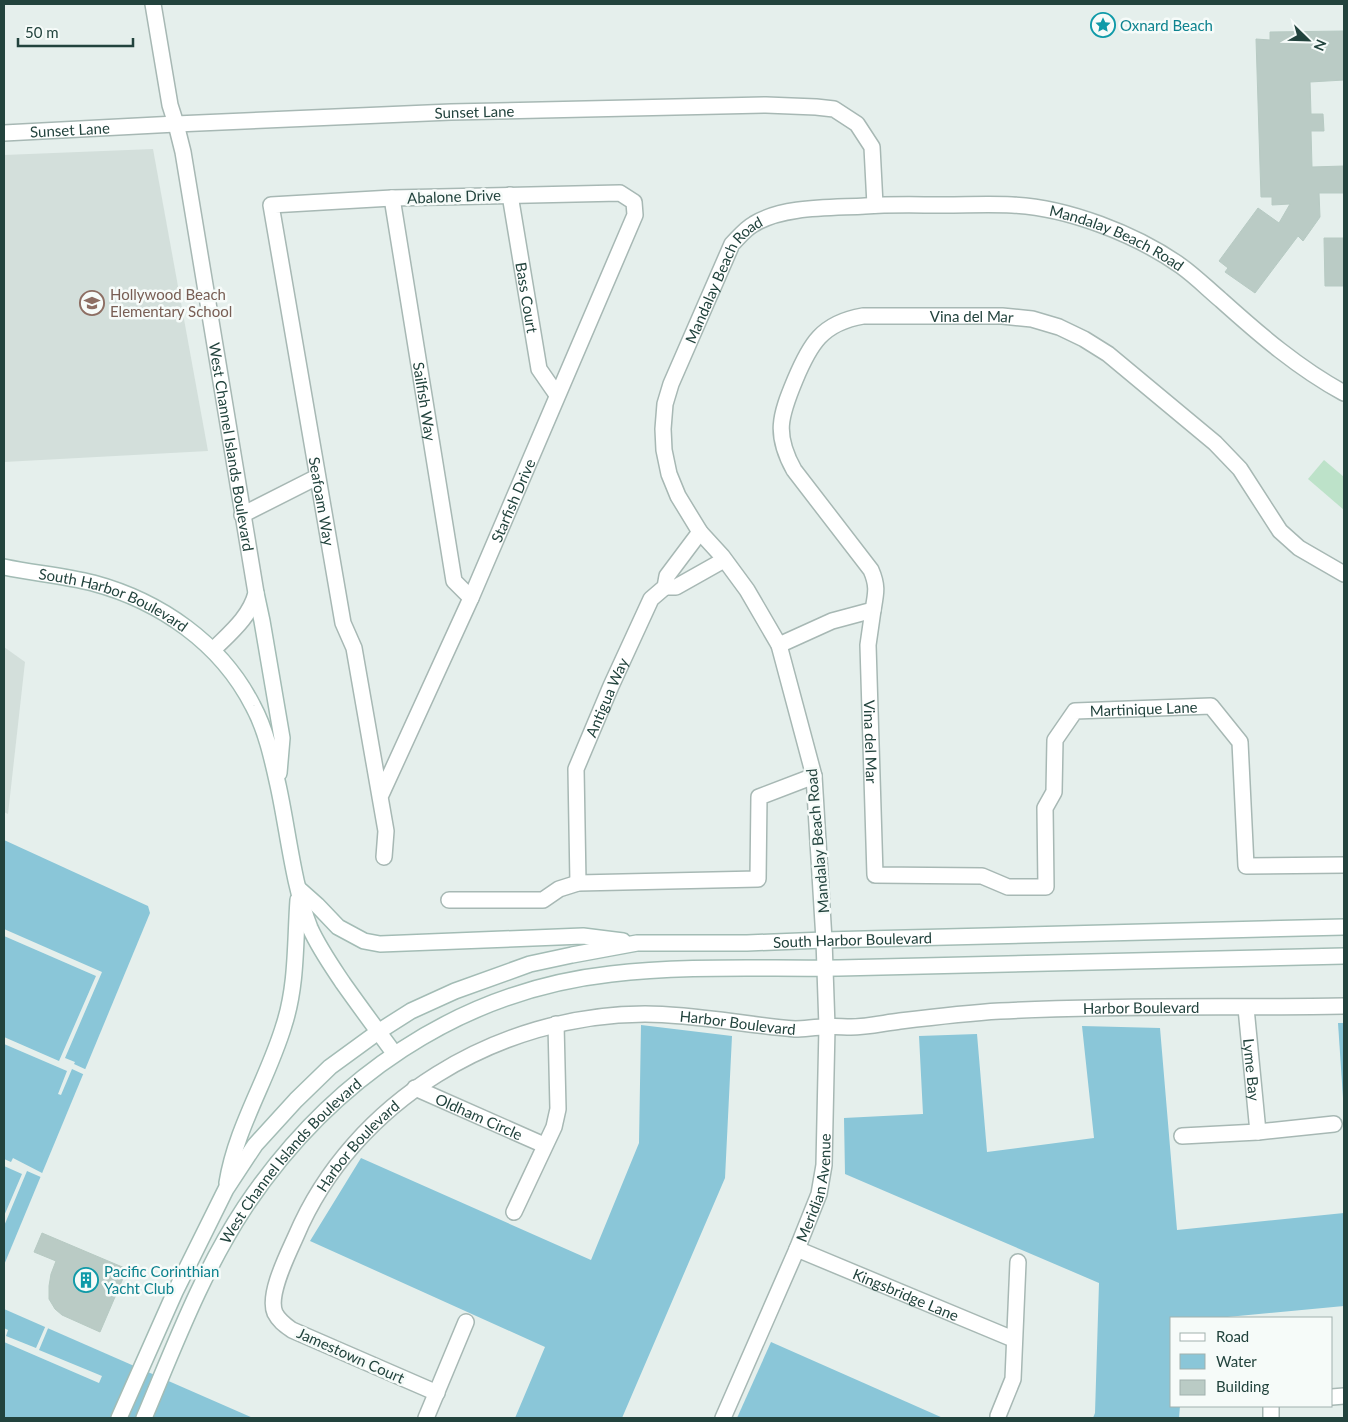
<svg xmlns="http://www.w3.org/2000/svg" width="1348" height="1422" viewBox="0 0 1348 1422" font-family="Lato,sans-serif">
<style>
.built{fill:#d3dfdb}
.green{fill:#bde2c9}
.water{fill:#8ac6d8}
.pier{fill:#e5efec}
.building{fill:#bacbc5;stroke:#b7cac3}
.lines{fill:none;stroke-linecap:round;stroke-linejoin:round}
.street-casing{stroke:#a7b8b4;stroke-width:18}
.secondary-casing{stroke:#a3bcb5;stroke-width:18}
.street{stroke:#fff;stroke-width:15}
.secondary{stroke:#fff;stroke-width:15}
.labels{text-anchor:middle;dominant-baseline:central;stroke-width:5;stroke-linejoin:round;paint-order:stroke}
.culture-label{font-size:15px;fill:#0d838f;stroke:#f6fbf9;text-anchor:start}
.street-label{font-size:15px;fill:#22433d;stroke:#f6fbf9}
.education-label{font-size:15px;fill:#785e54;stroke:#f6fbf9;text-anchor:start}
</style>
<rect width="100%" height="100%" fill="#e5efec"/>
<g class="built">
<path d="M153 149 208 451 4 462V155Z"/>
<path d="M4 647 25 662 8 814 4 812Z"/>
</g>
<path class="green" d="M1324 460 1344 477V510L1308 479Z"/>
<g class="water">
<path d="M4 840 148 906 150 913 4 1265Z"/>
<path d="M1338 1023H1344V1113Z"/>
<path d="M641 1025 732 1036 725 1178 622 1418H515L545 1347 310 1241 361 1158 591 1260 639 1143Z"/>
<path d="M1082 1026 1160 1028 1177 1230 1344 1213V1306L1217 1318H1172V1406H1180L1179 1418H1093L1095 1413 1099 1283 845 1174 844 1118 923 1114 919 1036 977 1034 987 1152 1094 1138Z"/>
<path d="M4 1309 253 1418H4Z"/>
<path d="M771 1342 943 1418H737Z"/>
</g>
<g class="pier">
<path d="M4 929 102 972 65 1058 75 1062 74 1064 87 1070 85 1075 72 1069 61 1095 58 1094 67 1071 4 1044V1037L59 1061 96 976 4 936Z"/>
<path d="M13 1158 44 1174 43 1178 27 1171 4 1226V1216L22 1174 4 1166V1159L11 1162Z"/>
<path d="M46 1325 49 1326 39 1350 102 1376 99 1383 4 1342V1328L8 1330 6 1336 36 1348Z"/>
</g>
<g class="building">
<path d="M1344 31V80L1310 82 1311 114H1323L1324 131H1311L1312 167 1344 166V193H1319L1320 217 1303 241 1298 236 1255 293 1225 272 1228 268 1219 261 1258 208 1279 223 1290 204 1272 205V197H1261L1256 39 1270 40V32Z"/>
<path d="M1324 238H1344V286H1325Z"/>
<path d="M42 1233 127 1269 100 1332 62 1315 55 1309 49 1299V1286L51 1274 56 1261 34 1252Z"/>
</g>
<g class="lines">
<defs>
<g id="street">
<path id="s1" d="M153 4 170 105 176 124 183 152 256 593C250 617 230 633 213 650"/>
<path id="s2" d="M4 133 176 124 451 112 766 105 816 107 834 109 857 124 872 147 875 205"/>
<path id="s3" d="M510 195 539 369 557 395"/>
<path id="s4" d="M392 198 454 581 471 598"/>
<path d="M242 515 317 477"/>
<path d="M665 587H676L724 560"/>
<path id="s5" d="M873 610 868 645 875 875 982 876 1008 887H1046L1045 808 1054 792 1055 740 1075 711 1211 706 1240 742 1246 866 1344 865"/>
<path id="s6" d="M779 645 832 621 873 610C876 593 878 586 871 570L794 470C774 434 780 416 795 380 810 344 822 323 863 316H1002L1032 319 1059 327 1084 339 1108 354 1215 443 1240 469 1280 531 1299 548 1344 574"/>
<path id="s7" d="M380 797 471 598 635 215 634 202 620 193 392 198 271 205 343 623 354 648 386 831 384 857"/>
<path id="s8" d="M578 883 576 769 611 686 651 599 665 587 667 576 700 532"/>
<path d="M449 900H543L559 889 578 883 758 879 759 797 814 776"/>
<path id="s9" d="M1246 1008 1258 1132"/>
<path id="s10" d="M415 1088 544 1145"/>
<path d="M1182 1136 1258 1132 1334 1124"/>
<path d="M514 1212 554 1127 558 1109 556 1024"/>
<path id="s11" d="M797 1249 1013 1339"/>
<path id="s12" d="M437 1393 292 1330C285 1325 279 1321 275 1313 267 1295 288 1254 296 1236 353 1101 499 1014 645 1014 695 1014 745 1025 795 1029 805 1029 815 1027 826 1027 834 1026 842 1027 851 1027 867 1027 884 1023 900 1021 933 1017 967 1013 1000 1011 1115 1005 1230 1008 1344 1006"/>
<path d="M1332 1397 1344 1396"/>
<path d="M1271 1406V1418"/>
<path d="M998 1416 1013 1379 1018 1262"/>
<path d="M426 1418 466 1322"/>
<path id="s13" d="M723 1418 797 1249 819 1194 824 1165 827 1027 824 940 814 776 779 645 747 590 722 556 700 532 678 496 669 474 664 450 663 429 665 404 671 384 732 244C739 237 745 229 754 224 783 206 831 208 865 206 891 204 918 205 944 205 967 205 989 204 1012 205 1066 207 1136 234 1181 266 1195 276 1208 289 1221 300 1260 335 1298 368 1344 393"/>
</g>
<g id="secondary">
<path id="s14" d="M4 567C33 573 64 576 93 583 160 601 221 643 253 706 266 730 272 758 278 785 288 830 293 885 310 928 319 948 331 965 343 983 360 1007 377 1030 394 1053"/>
<path d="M256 593 262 621 282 738 279 773"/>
<path d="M299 889 317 905 338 927 364 941 380 944 583 936 623 941"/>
<path d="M227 1183C236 1127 268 1079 284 1025 297 985 295 942 298 900"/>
<path id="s15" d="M119 1418 175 1292 226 1189 255 1145 296 1100 330 1067 378 1032 411 1011 455 991 530 964 572 955 637 943H747L824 940 1344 927"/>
<path id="s16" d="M144 1418C174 1347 202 1272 245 1207 330 1080 458 991 611 974 686 965 763 969 839 968 1007 964 1176 960 1344 956"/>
</g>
</defs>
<use href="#street" class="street-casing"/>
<use href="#secondary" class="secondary-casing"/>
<use href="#street" class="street"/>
<use href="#secondary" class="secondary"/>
</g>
<defs>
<symbol id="sight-ring" viewBox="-11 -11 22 22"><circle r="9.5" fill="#f6fbf9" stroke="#0f9aa8" stroke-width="1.5"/><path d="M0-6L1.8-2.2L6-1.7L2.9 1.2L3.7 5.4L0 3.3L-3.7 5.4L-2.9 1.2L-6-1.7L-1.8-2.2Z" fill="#0f9aa8"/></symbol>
<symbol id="school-ring" viewBox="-11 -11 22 22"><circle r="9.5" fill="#f6fbf9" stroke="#8d6e63" stroke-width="1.5"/><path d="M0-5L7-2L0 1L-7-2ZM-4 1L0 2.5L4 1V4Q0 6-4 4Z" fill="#8d6e63"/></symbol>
<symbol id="building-ring" viewBox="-11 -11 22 22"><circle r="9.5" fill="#f6fbf9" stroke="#0f9aa8" stroke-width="1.5"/><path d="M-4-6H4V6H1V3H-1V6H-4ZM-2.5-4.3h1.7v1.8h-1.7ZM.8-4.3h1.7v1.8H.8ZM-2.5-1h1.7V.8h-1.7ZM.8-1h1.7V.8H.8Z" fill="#0f9aa8"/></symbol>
</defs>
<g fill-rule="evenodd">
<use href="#sight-ring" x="1089" y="11" width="28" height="28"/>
<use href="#school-ring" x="78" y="289" width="28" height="28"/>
<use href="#building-ring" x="72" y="1266" width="28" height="28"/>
</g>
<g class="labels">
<g class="culture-label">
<text x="1120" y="25">Oxnard Beach</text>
<text x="104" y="1271">Pacific Corinthian<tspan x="104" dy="17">Yacht Club</tspan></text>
</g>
<g class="street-label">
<text stroke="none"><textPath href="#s2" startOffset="471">Sunset Lane</textPath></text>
<text stroke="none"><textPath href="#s2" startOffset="66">Sunset Lane</textPath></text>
<text transform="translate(454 196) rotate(-2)">Abalone Drive</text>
<text stroke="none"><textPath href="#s13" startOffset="1648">Mandalay Beach Road</textPath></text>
<text stroke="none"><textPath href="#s13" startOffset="1212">Mandalay Beach Road</textPath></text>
<text stroke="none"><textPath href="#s3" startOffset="104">Bass Court</textPath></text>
<text stroke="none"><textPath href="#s6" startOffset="570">Vina del Mar</textPath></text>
<text stroke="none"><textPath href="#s4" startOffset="206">Sailfish Way</textPath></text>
<text stroke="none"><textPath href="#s1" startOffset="450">West Channel Islands Boulevard</textPath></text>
<text stroke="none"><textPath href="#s7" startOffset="325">Starfish Drive</textPath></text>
<text stroke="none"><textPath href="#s7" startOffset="1315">Seafoam Way</textPath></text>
<text stroke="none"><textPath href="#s14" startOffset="115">South Harbor Boulevard</textPath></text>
<text stroke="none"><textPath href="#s8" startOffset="192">Antigua Way</textPath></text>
<text stroke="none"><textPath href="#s5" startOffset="692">Martinique Lane</textPath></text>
<text stroke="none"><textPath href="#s5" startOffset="132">Vina del Mar</textPath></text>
<text transform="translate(817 841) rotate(-95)">Mandalay Beach Road</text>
<text stroke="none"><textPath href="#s15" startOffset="965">South Harbor Boulevard</textPath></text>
<text stroke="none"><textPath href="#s12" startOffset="1199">Harbor Boulevard</textPath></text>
<text stroke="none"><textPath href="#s12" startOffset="794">Harbor Boulevard</textPath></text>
<text stroke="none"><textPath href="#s9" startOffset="62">Lyme Bay</textPath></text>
<text stroke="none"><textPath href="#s10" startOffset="70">Oldham Circle</textPath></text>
<text stroke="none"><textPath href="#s12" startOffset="374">Harbor Boulevard</textPath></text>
<text stroke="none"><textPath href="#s16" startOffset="299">West Channel Islands Boulevard</textPath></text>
<text stroke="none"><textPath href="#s13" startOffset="249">Meridian Avenue</textPath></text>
<text stroke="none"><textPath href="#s11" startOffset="118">Kingsbridge Lane</textPath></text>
<text transform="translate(351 1355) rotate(24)">Jamestown Court</text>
</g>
<g class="education-label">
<text x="110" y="294">Hollywood Beach<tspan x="110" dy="17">Elementary School</tspan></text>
</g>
</g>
<rect width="1348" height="1422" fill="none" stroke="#22433d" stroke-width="10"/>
<rect x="1170" y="1317" width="162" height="90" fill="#f6fbf9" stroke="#a1b1ae"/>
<rect x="1180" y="1333" width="25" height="8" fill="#ffffff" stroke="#a1b1ae"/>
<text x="1216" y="1342" font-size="15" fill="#22433d">Road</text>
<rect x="1180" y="1354" width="25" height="15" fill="#8ac6d8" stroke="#a1b1ae"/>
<text x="1216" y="1367" font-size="15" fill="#22433d">Water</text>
<rect x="1180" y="1380" width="25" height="15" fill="#bacbc5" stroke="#a1b1ae"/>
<text x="1216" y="1392" font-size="15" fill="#22433d">Building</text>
<g transform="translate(1308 40) rotate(113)" stroke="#f6fbf9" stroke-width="4" paint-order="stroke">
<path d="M0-4L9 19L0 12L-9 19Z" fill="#22433d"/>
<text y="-8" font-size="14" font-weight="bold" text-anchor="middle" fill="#22433d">N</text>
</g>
<path d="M18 38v8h115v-8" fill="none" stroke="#22433d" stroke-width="2.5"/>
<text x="25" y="38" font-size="15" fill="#22433d" stroke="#f6fbf9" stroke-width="4" paint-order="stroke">50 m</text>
</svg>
